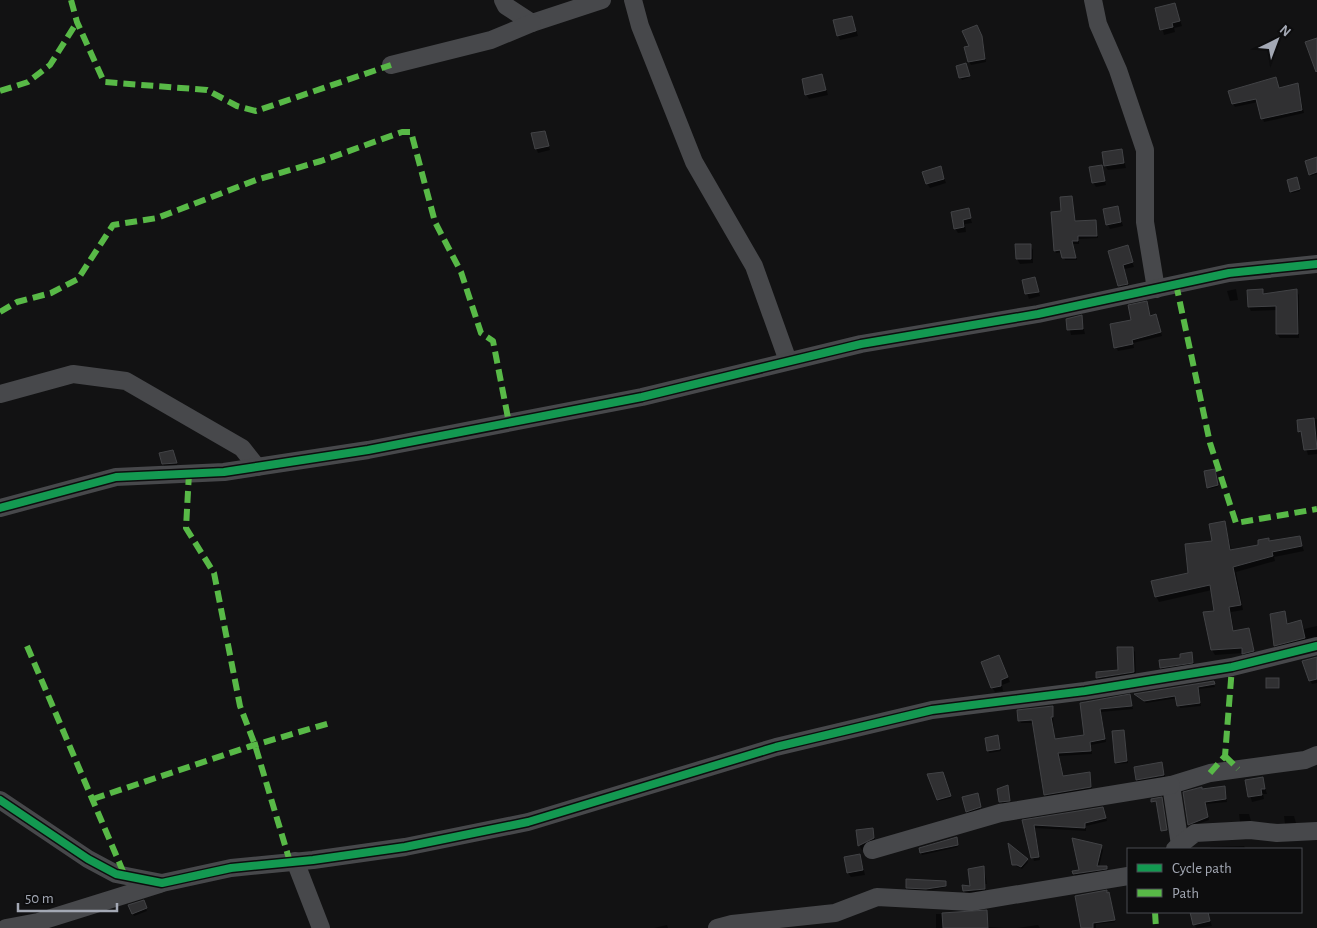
<svg xmlns="http://www.w3.org/2000/svg" width="1317" height="928" viewBox="0 0 1317 928" font-family="'Alegreya Sans',sans-serif">
<style>
.shadow{fill:#0007}
.building{fill:#303032;stroke:#424346}
.lines{fill:none;stroke-linecap:round;stroke-linejoin:round}
.minor{stroke:#47484b;stroke-width:18}
.quiet{stroke:#58b947;stroke-width:6;stroke-dasharray:12 6;stroke-linecap:butt}
.cycleway-casing{stroke:#0d0d0e;stroke-width:11}
.cycleway{stroke:#139951;stroke-width:8}
</style>
<rect width="100%" height="100%" fill="#121213"/>
<g class="shadow">
<path d="M1175 5 1182 26 1174 28 1175 32 1164 35 1157 9Z"/>
<path d="M852 17 858 36 840 40 838 35Z"/>
<path d="M978 30 983 41 986 62 971 65 969 62 971 46Z"/>
<path d="M967 66 970 77 962 80 957 67Z"/>
<path d="M822 75 828 95 809 99 806 94Z"/>
<path d="M1276 78 1279 89 1298 84 1304 113 1264 122 1258 102 1235 107 1233 104Z"/>
<path d="M545 132 550 150 538 153 536 148Z"/>
<path d="M1121 151 1126 168 1108 170 1105 166Z"/>
<path d="M1317 159V174L1311 176 1310 174Z"/>
<path d="M1101 166 1106 185 1096 187 1093 182Z"/>
<path d="M940 168 946 183 930 188 927 183Z"/>
<path d="M1298 181 1300 191 1292 193 1291 191Z"/>
<path d="M1072 197 1076 223 1096 222 1098 238 1079 239V244H1072L1077 260H1065L1062 252 1056 253 1055 250 1062 212Z"/>
<path d="M1117 207 1123 226 1110 229 1108 225Z"/>
<path d="M968 210 972 223 965 224 966 232 958 233 955 228Z"/>
<path d="M1030 245 1033 250V263L1020 264 1017 259Z"/>
<path d="M1127 247 1134 267 1124 269 1130 288 1122 290 1110 252Z"/>
<path d="M1035 278 1040 296 1029 299 1023 281Z"/>
<path d="M1236 289 1238 300 1230 301 1227 291Z"/>
<path d="M1262 290 1264 295 1296 291 1299 295V338H1280L1277 334V310L1251 311 1249 307Z"/>
<path d="M1147 303 1150 317 1157 319 1162 336 1133 343 1134 348 1118 351 1116 347Z"/>
<path d="M1081 317 1085 334 1071 335 1068 320Z"/>
<path d="M1317 419V454L1308 455 1298 421Z"/>
<path d="M173 451 178 468 166 469 163 464Z"/>
<path d="M1216 472 1218 487 1209 489 1208 487Z"/>
<path d="M1224 523 1232 551 1299 537 1304 551 1274 557 1275 561 1236 572 1243 610 1231 612 1234 632 1248 629 1256 656 1247 658 1243 653 1215 655 1212 650 1215 612 1212 590 1159 602 1156 596 1189 574 1213 543Z"/>
<path d="M1284 612 1288 625 1301 622 1304 629 1317 626V639L1277 649 1275 645Z"/>
<path d="M1132 648 1135 652 1136 676 1099 682 1097 673 1120 671Z"/>
<path d="M1191 654 1194 664 1162 669 1161 668Z"/>
<path d="M1317 657V683L1312 684 1310 680Z"/>
<path d="M1001 661 1010 682 1002 685 1003 691 995 692 992 687Z"/>
<path d="M1278 679 1280 689H1268L1267 688Z"/>
<path d="M1213 682 1215 687 1199 689 1201 706 1180 708 1177 698 1146 703 1138 697Z"/>
<path d="M1129 696 1133 709 1101 712 1106 742 1091 745 1092 754 1059 756 1064 777 1089 774 1092 790 1047 798 1033 723H1021L1019 720 1052 707 1055 740 1086 736 1081 704Z"/>
<path d="M1123 731 1128 763 1117 764 1116 762Z"/>
<path d="M986 739H998L1001 751 989 753Z"/>
<path d="M1162 764 1166 780 1140 784 1137 780Z"/>
<path d="M944 776 951 798 939 801 938 800Z"/>
<path d="M1262 778 1267 794H1263L1264 799 1252 802 1246 781Z"/>
<path d="M1007 787 1010 802 1002 804 999 790Z"/>
<path d="M1224 787 1227 802 1205 804 1209 820 1190 827 1184 793 1201 788Z"/>
<path d="M978 798 981 813 969 816 967 811Z"/>
<path d="M1103 808 1107 821 1086 826V831L1035 828 1040 860 1034 861 1024 821Z"/>
<path d="M1239 814H1249L1251 821 1240 822Z"/>
<path d="M1284 816H1294L1296 823 1285 824Z"/>
<path d="M872 829 876 843 862 850 859 845Z"/>
<path d="M957 840 958 847 922 855 921 853Z"/>
<path d="M1101 846 1103 850 1099 867H1106L1108 871 1076 877 1073 872 1081 871Z"/>
<path d="M1244 846 1246 849H1210V847Z"/>
<path d="M860 855 865 875 851 877 848 873Z"/>
<path d="M1027 860 1028 862 1022 869 1014 865Z"/>
<path d="M984 868 987 884H985L986 892 966 894 964 891 972 887Z"/>
<path d="M946 884V887L928 891 908 890 907 888Z"/>
<path d="M1106 892 1110 895 1115 922 1096 924V928H1082Z"/>
<path d="M143 902 147 911 134 916 130 906Z"/>
<path d="M986 911 989 927 1003 928H936V914H965Z"/>
<path d="M1207 912 1212 926 1196 928 1192 913Z"/>
<path d="M667 925 668 928H654Z"/>
<path d="M1038 925 1040 928H1017Z"/>
</g>
<g class="building">
<path d="M1175 3 1180 21 1172 23 1173 27 1160 30 1155 8Z"/>
<path d="M852 16 856 31 837 36 833 20Z"/>
<path d="M977 25 982 36 985 59 968 62 964 47 969 46 962 31Z"/>
<path d="M1317 38V71L1316 72 1305 42Z"/>
<path d="M966 63 970 76 959 78 956 66Z"/>
<path d="M822 74 826 90 805 95 802 79Z"/>
<path d="M1276 77 1279 88 1298 83 1302 110 1261 119 1256 99 1232 104 1228 91Z"/>
<path d="M545 131 549 146 535 149 531 133Z"/>
<path d="M1122 149 1124 163 1104 166 1102 152Z"/>
<path d="M1317 157V172L1309 175 1305 161Z"/>
<path d="M1102 165 1105 181 1092 183 1089 167Z"/>
<path d="M941 166 944 179 926 184 922 172Z"/>
<path d="M1297 177 1300 189 1290 192 1287 180Z"/>
<path d="M1072 196 1075 221 1096 220 1097 236H1078V241H1072L1076 258H1062L1060 250 1054 251 1051 212 1061 211 1060 197Z"/>
<path d="M1118 206 1121 222 1106 225 1103 209Z"/>
<path d="M969 208 971 218 963 220 964 227 954 229 951 212Z"/>
<path d="M1015 244H1031V259H1016Z"/>
<path d="M1128 245 1133 262 1123 265 1128 284 1118 286 1108 251Z"/>
<path d="M1035 277 1039 292 1025 294 1022 280Z"/>
<path d="M1263 289V294L1297 289 1298 334H1276V306L1248 307 1247 290Z"/>
<path d="M1147 301 1150 316 1156 314 1161 332 1132 340 1133 344 1114 348 1110 324 1131 320 1128 305Z"/>
<path d="M1082 315 1083 329 1067 330 1066 319Z"/>
<path d="M1314 418 1317 449 1304 450 1301 431 1298 432 1297 420Z"/>
<path d="M173 450 177 463 162 464 159 453Z"/>
<path d="M1215 469 1218 485 1207 488 1204 471Z"/>
<path d="M1225 521 1230 550 1258 545V540L1269 538V541L1300 536 1302 546 1272 552 1273 556 1233 567 1241 605 1229 607 1233 631 1249 628 1254 651 1242 654V648L1211 650 1203 612 1214 611 1210 585 1155 597 1151 581 1188 573 1185 544 1212 541 1209 524Z"/>
<path d="M1285 611 1287 624 1301 620 1305 638 1274 646 1270 614Z"/>
<path d="M1117 647H1133L1134 672 1096 678V672L1118 670Z"/>
<path d="M1192 652 1193 663 1160 668 1159 660 1180 658V654Z"/>
<path d="M999 655 1008 677 1001 680V686L991 688 981 662Z"/>
<path d="M1317 657V679L1309 681 1302 661Z"/>
<rect x="1266" y="678" width="13" height="10"/>
<path d="M1214 681 1215 684 1198 687 1200 703 1177 706 1175 696 1144 701 1134 694Z"/>
<path d="M1130 694 1132 706 1100 709 1105 739 1090 742 1091 751 1058 753 1063 776 1090 772 1091 787 1044 795 1032 720 1018 721 1017 710 1053 706V717H1051L1055 739 1084 735 1080 703Z"/>
<path d="M1124 730 1127 761 1115 763 1112 731Z"/>
<path d="M998 735 1000 749 987 751 985 738Z"/>
<path d="M1162 762 1164 775 1136 780 1134 767Z"/>
<path d="M943 772 951 796 937 800 927 774Z"/>
<path d="M1263 777 1265 789H1261L1262 795 1248 797 1245 780Z"/>
<path d="M1008 785 1010 801 999 802 997 789Z"/>
<path d="M1225 786 1226 799 1205 802 1208 817 1188 825 1183 792 1202 787V789Z"/>
<path d="M978 793 981 807 966 812 962 797Z"/>
<path d="M1162 797 1167 830 1161 831 1156 801 1151 802V799Z"/>
<path d="M1103 807 1106 818 1085 823V828L1034 825 1039 857 1031 858 1022 820Z"/>
<path d="M873 828 874 838 858 846 856 830Z"/>
<path d="M957 837 958 845 920 853 919 848Z"/>
<path d="M1072 838 1102 845 1097 866H1107V869L1073 874 1072 871 1079 870Z"/>
<path d="M1008 843 1028 859 1021 867 1017 865H1012Z"/>
<path d="M860 854 863 870 847 873 844 857Z"/>
<path d="M984 866 985 889 963 891 962 885 970 886 968 869Z"/>
<path d="M906 879 946 881V886L926 889 906 888Z"/>
<path d="M1107 890V893L1109 892 1115 920 1093 923V928H1081L1075 896Z"/>
<path d="M144 900 147 908 132 914 128 905Z"/>
<path d="M987 910 988 928H943L942 913Z"/>
<path d="M1190 912H1208L1210 921 1193 925Z"/>
</g>
<g class="lines">
<g class="minor">
<path d="M503 0 506 6 532 23 602 0"/>
<path d="M633 0 640 26 694 162 754 266 788 361"/>
<path d="M1093 0 1098 24 1118 70 1145 150V222L1156 289"/>
<path d="M391 65 491 40 532 23"/>
<path d="M0 394 73 374 126 381 242 448 257 467"/>
<path d="M0 508 116 477 224 472 368 450 642 397 861 344 1038 314 1229 273 1317 264"/>
<path d="M0 800 88 859 116 874 162 883 231 868 313 860 405 847 528 822 776 747 932 710 1085 691 1232 667 1317 646"/>
<path d="M1180 845 1171 785 1210 773 1305 760 1317 755"/>
<path d="M1175 849 1195 833 1250 830 1277 833 1317 831"/>
<path d="M872 850 1000 813 1171 785"/>
<path d="M295 861 321 928"/>
<path d="M6 928 38 922 160 884"/>
<path d="M717 928 732 924 835 913 877 897 971 902 1128 876"/>
</g>
<g class="quiet">
<path d="M71 0 77 22 104 82 207 90 237 106 256 111 391 65"/>
<path d="M0 91 28 82 50 65 77 22"/>
<path d="M1176 284 1210 443 1236 523 1317 509"/>
<path d="M0 312 17 302 51 293 78 279 113 225 157 218 256 180 321 161 402 132H411L435 222 461 272 481 333 493 341 509 423"/>
<path d="M189 473 186 528 214 573 240 706 255 745 290 862"/>
<path d="M27 646 125 876"/>
<path d="M1225 756 1238 769"/>
<path d="M1210 773 1225 756 1232 667"/>
<path d="M93 799 248 747 330 723"/>
<path d="M1155 912 1156 928"/>
</g>
<defs>
<g id="cycleway">
<path d="M0 508 116 477 224 472 368 450 642 397 861 344 1038 314 1229 273 1317 264"/>
<path d="M0 800 88 859 116 874 162 883 231 868 313 860 405 847 528 822 776 747 932 710 1085 691 1232 667 1317 646"/>
</g>
</defs>
<use href="#cycleway" class="cycleway-casing"/>
<use href="#cycleway" class="cycleway"/>
</g>
<rect x="1127" y="848" width="175" height="65" fill="#0d0d0e" stroke="#494b50"/>
<rect x="1137" y="864" width="25" height="8" fill="#139951" stroke="#494b50"/>
<text x="1172" y="873" font-size="15" fill="#a3a8b4">Cycle path</text>
<rect x="1137" y="889" width="25" height="8" fill="#58b947" stroke="#494b50"/>
<text x="1172" y="898" font-size="15" fill="#a3a8b4">Path</text>
<g transform="translate(1277 40) rotate(42)" stroke="#0d0d0e" stroke-width="4" paint-order="stroke">
<path d="M0-4L9 19L0 12L-9 19Z" fill="#a3a8b4"/>
<text y="-8" font-size="14" font-weight="bold" text-anchor="middle" fill="#a3a8b4">N</text>
</g>
<path d="M18 903v8h99v-8" fill="none" stroke="#a3a8b4" stroke-width="2.5"/>
<text x="25" y="903" font-size="15" fill="#a3a8b4" stroke="#0d0d0e" stroke-width="4" paint-order="stroke">50 m</text>
</svg>
